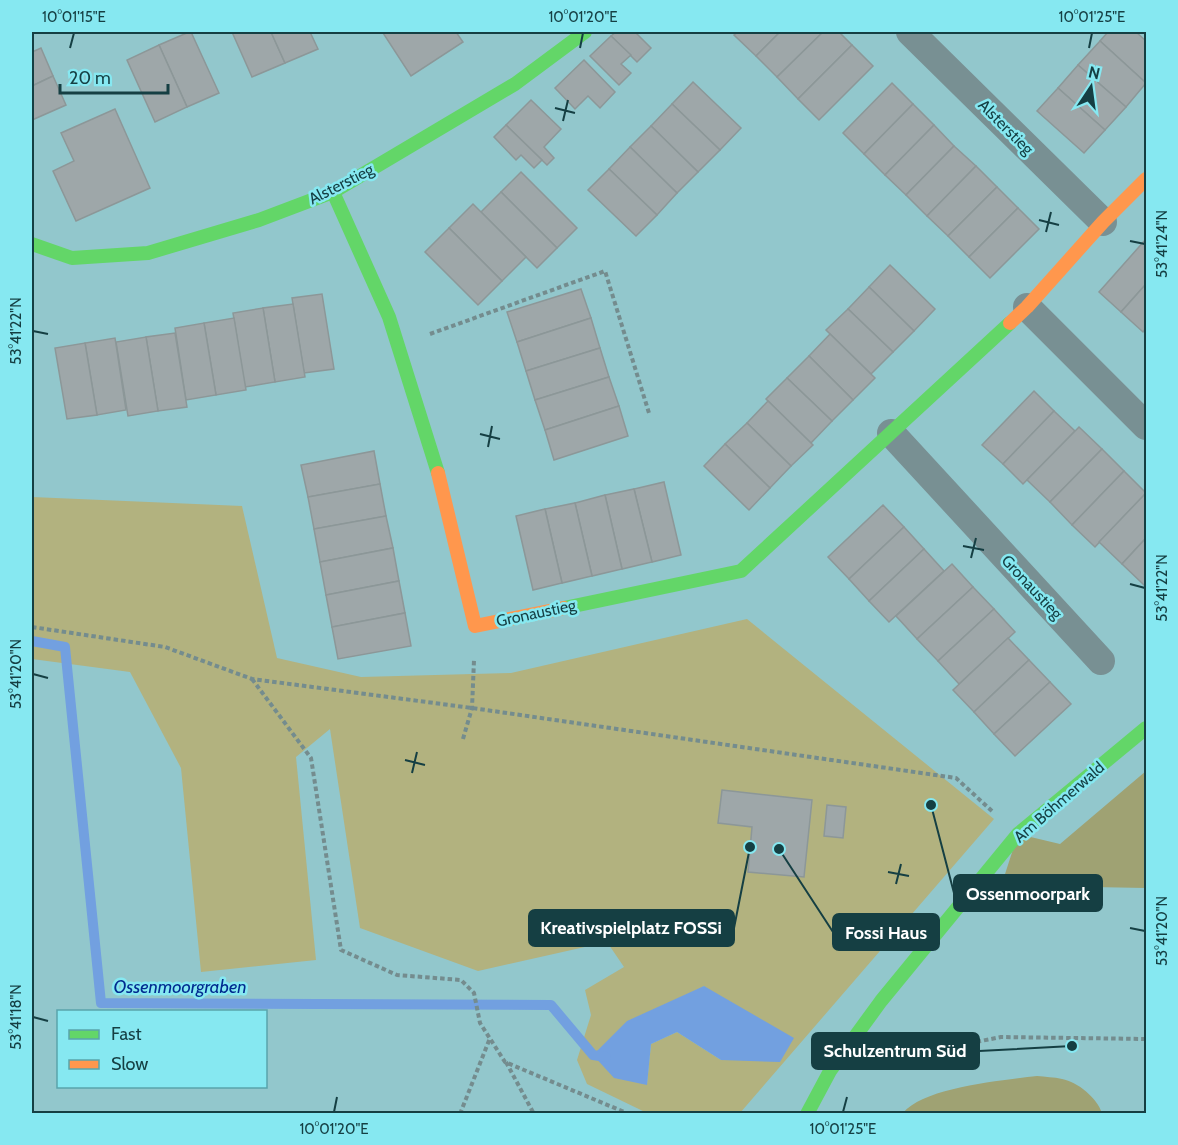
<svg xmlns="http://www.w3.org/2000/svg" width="1178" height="1145" viewBox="0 0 1178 1145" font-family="Cabin,sans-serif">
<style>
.green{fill:#b2b27f;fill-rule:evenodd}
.forest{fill:#9fa273}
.water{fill:#72a0e0}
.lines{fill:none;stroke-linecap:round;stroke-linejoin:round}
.stream{stroke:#72a0e0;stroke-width:10}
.building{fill:#9ea7a9;stroke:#8c9798;stroke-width:1.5}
.path{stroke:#748c8e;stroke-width:4;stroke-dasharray:4.5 3;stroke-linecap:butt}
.street{stroke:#789093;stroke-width:28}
.fast{stroke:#63d668;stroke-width:14}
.slow{stroke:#ff974d;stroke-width:14}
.ticks{fill:none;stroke:#153f43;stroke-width:2}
.labels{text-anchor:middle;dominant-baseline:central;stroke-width:5;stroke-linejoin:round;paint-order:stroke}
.street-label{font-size:16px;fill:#153f43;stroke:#86e8f1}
.water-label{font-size:18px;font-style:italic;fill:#012a8f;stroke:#86e8f1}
.leader{fill:none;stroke:#153f43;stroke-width:2}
.callout-dot{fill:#153f43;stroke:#86e8f1;stroke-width:2}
.callout{fill:#153f43;stroke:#153f43;stroke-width:2}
.callout-label{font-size:18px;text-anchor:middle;font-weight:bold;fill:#fff}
.neatline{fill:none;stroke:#153f43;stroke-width:2}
.ticks-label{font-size:15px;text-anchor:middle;fill:#153f43}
</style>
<rect width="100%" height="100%" fill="#92c7cc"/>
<path class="green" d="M32 497 242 506 277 658 361 677 511 673 747 619 994 819 740 1113H647L587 1084 577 1060 591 1015 585 990 624 967 607 942 478 971 360 928 330 729 296 757 316 960 201 972 181 768 130 672 32 659ZM704 986 721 1060 677 1032 651 1044 647 1084 593 1055Z"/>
<g class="forest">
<path d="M1146 771V888L1037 886 994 908 1018 834 1060 844Z"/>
<path d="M1037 1076C1045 1077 1054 1077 1062 1079 1078 1082 1097 1098 1102 1113H903C924 1087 1004 1080 1037 1076Z"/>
</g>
<path class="water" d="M704 986 794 1038 780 1062 721 1060 677 1032 651 1044 647 1085 614 1078 593 1055 627 1021Z"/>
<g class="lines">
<path class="stream" d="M32 641 65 647 101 1003 551 1005 593 1055 606 1057"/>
</g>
<g class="building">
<path d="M189 32H191L219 93 187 107 159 45Z"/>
<path d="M232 32H271L285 63 252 77Z"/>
<path d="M271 32H310L318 49 285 63Z"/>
<path d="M386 32H456L463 42 411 76 383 33Z"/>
<path d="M616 32H635L651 48 637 62 611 36Z"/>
<path d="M738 32H780L756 56 734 35Z"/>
<path d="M780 32H823L777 77 756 56Z"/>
<path d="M823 32H839L852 45 798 99 777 77Z"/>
<path d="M1108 32H1136L1146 41V83L1100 41Z"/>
<path d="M611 36 631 55 621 64 631 73 619 85 590 56Z"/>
<path d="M1100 41 1146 83 1126 107 1078 65Z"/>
<path d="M159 45 187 107 155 122 127 60Z"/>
<path d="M852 45 873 66 819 120 798 99Z"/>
<path d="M41 48 53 76 32 86V52Z"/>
<path d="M584 60 615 92 600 108 588 96 575 109 555 88Z"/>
<path d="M1078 65 1126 107 1105 130 1058 88Z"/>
<path d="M53 76 66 105 32 120V86Z"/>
<path d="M693 82 741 128 720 150 672 104Z"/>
<path d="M892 83 913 104 864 154 843 133Z"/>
<path d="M1058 88 1105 130 1084 153 1037 111Z"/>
<path d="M531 100 561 129 544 147 554 158 547 165 506 125Z"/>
<path d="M672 104 720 150 698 172 651 126Z"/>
<path d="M913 104 934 125 885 175 864 154Z"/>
<path d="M115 109 150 188 76 221 53 171 74 161 61 133Z"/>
<path d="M506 125 542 160 534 168 521 155 516 160 494 137Z"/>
<path d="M934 125 954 146 906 195 885 175Z"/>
<path d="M651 126 698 172 677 193 630 147Z"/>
<path d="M954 146 976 166 927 216 906 195Z"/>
<path d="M630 147 677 193 657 215 609 169Z"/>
<path d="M976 166 997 187 948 236 927 216Z"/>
<path d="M609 169 657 215 636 236 588 190Z"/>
<path d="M521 172 577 228 557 248 501 192Z"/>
<path d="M997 187 1018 208 969 257 948 236Z"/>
<path d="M501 192 557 248 537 268 481 212Z"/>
<path d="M473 204 526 257 502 281 449 228Z"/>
<path d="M1018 208 1039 229 990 278 969 257Z"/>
<path d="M449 228 502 281 478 305 425 252Z"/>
<path d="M1146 239V284L1121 312 1099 292Z"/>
<path d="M890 265 935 309 914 331 869 287Z"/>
<path d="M1146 284V328L1143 332 1121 312Z"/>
<path d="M869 287 914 331 893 352 848 309Z"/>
<path d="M581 289 591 318 517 342 507 312Z"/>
<path d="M322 294 334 369 304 373 292 298Z"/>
<path d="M293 304 305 377 275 382 263 308Z"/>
<path d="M263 308 275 382 245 387 233 313Z"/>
<path d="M848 309 893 352 871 374 826 330Z"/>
<path d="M234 318 246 390 216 395 204 323Z"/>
<path d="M591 318 600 348 526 371 517 342Z"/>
<path d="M204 323 216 395 186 400 175 328Z"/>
<path d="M175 333 187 407 158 411 146 337Z"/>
<path d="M830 334 875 378 853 400 809 356Z"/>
<path d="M146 337 158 411 128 416 116 342Z"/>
<path d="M115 338 126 410 97 415 85 343Z"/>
<path d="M85 343 97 415 67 419 55 348Z"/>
<path d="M600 348 609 377 535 400 526 371Z"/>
<path d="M809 356 853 400 832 421 787 378Z"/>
<path d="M609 377 619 406 545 430 535 400Z"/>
<path d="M787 378 832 421 811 443 766 399Z"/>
<path d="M1034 391 1054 411 1003 464 982 445Z"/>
<path d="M768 401 813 445 791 466 747 423Z"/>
<path d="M619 406 628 436 554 460 545 430Z"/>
<path d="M1054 411 1075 431 1023 484 1003 464Z"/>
<path d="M747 423 791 466 770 488 725 444Z"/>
<path d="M1079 427 1102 449 1050 502 1027 480Z"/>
<path d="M725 444 770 488 749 510 704 466Z"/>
<path d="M1102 449 1124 471 1072 525 1050 502Z"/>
<path d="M374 451 380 484 308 497 301 465Z"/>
<path d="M1124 471 1146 493 1095 547 1072 525Z"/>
<path d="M664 482 681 555 652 562 634 489Z"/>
<path d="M380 484 386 516 314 529 308 497Z"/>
<path d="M634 489 652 562 622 569 605 495Z"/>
<path d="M1146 493V538L1122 564 1099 542Z"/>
<path d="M605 495 622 569 592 576 575 503Z"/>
<path d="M575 503 592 576 562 583 545 509Z"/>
<path d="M883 505 904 527 849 579 828 557Z"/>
<path d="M545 509 562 583 533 590 516 516Z"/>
<path d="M386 516 393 548 320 562 314 529Z"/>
<path d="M904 527 924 549 869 601 849 579Z"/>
<path d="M1146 538V583L1144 585 1122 564Z"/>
<path d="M393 548 399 581 326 595 320 562Z"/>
<path d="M924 549 944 571 889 622 869 601Z"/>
<path d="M952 564 973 587 917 639 896 616Z"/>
<path d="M399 581 405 613 332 627 326 595Z"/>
<path d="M973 587 994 609 938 661 917 639Z"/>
<path d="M994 609 1015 632 959 684 938 661Z"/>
<path d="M405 613 411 646 338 659 332 627Z"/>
<path d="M1008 638 1029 660 974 712 953 690Z"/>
<path d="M1029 660 1050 682 994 734 974 712Z"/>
<path d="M1050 682 1071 704 1015 756 994 734Z"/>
<path d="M722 790 812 800 804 877 748 872 752 827 718 823Z"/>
<path d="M827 805 846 807 843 838 824 836Z"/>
</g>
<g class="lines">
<g class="path">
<path d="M430 334 605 271 649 413"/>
<path d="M32 627 165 647 252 679 472 708 956 778 993 812"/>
<path d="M252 679 311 758 341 950 397 975 461 980 474 993 480 1023 505 1062 629 1114"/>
<path d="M463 739 472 708 474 660"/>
<path d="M881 1061 1001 1037 1146 1039"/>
<path d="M506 1062 534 1114"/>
<path d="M460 1114 490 1038"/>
</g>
<g class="street">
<path d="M910 32 1103 222"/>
<path d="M1027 307 1146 426"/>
<path d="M891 433 1101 661"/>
</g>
<g class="fast">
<path d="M333 192 389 317 438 473"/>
<path d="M32 244 72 258 148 253 259 220 333 192 515 84 585 32"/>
<path d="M564 608 741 571 1010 323"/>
<path d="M807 1114 830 1071 881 1001 1018 834 1146 728"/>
</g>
<g class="slow">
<path d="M1010 323 1027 307 1103 222 1146 179"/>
<path d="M438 473 475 626 564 608"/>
</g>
</g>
<path class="ticks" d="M70 48 74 33M580 48 583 33M1089 48 1092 33M555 108 575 113M563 121 568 100M1039 220 1059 225M1046 232 1051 212M1130 241 1145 244M33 331 48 334M480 434 500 439M488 447 492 426M963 546 984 550M971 558 976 538M1130 584 1145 588M33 674 48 678M405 760 425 765M412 773 417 752M888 872 909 876M896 884 901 864M1130 928 1145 931M33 1017 48 1021M334 1112 337 1097M843 1112 847 1097"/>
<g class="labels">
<g class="street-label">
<text transform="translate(1006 127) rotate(45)">Alsterstieg</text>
<text transform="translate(341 184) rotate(-27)">Alsterstieg</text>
<text transform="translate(1032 587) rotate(47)">Gronaustieg</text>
<text transform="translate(536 613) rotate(-12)">Gronaustieg</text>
<text transform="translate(1059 802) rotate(-41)">Am Böhmerwald</text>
</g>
<g class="water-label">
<text x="180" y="987">Ossenmoorgraben</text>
</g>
</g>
<path class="leader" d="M931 805L954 893M750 847L734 928M779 849L833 932M1072 1046L979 1051"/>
<g class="callout-dot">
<circle cx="931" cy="805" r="6"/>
<circle cx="750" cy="847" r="6"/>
<circle cx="779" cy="849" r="6"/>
<circle cx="1072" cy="1046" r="6"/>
</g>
<g class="callout">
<rect x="954" y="875" width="148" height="36" rx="6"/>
<rect x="529" y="910" width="205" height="36" rx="6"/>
<rect x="833" y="914" width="106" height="36" rx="6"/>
<rect x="812" y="1033" width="167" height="36" rx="6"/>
</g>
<g class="callout-label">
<text x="1028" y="900">Ossenmoorpark</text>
<text x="631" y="934">Kreativspielplatz FOSSi</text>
<text x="886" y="939">Fossi Haus</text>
<text x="895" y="1057">Schulzentrum Süd</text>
</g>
<rect width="1178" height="1145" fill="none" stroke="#86e8f1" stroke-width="66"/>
<rect x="57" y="1010" width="210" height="78" fill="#86e8f1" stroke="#59a4ab" stroke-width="1.5"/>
<rect x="69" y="1030" width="30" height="9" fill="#63d668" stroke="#59a4ab" stroke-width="1.5"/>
<text x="111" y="1040" font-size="18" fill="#153f43">Fast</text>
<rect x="69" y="1060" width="30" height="9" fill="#ff974d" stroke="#59a4ab" stroke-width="1.5"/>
<text x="111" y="1070" font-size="18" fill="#153f43">Slow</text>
<g transform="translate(1091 87) rotate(13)" stroke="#86e8f1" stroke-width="4.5" paint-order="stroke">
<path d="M0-4.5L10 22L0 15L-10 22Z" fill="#153f43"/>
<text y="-9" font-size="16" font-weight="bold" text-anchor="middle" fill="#153f43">N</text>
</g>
<path d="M60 84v9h108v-9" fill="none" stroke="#153f43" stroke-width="3"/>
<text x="69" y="84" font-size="18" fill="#153f43" stroke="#86e8f1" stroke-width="4.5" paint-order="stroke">20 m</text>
<rect x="33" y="33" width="1112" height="1079" class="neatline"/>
<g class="ticks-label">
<text x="74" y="22">10°01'15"E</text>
<text x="583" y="22">10°01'20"E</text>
<text x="1092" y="22">10°01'25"E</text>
<text transform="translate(1162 244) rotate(-90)" y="5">53°41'24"N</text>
<text transform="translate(16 331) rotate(-90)" y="5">53°41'22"N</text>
<text transform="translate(1162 588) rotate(-90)" y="5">53°41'22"N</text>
<text transform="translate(16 674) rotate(-90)" y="5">53°41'20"N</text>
<text transform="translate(1162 931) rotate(-90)" y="5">53°41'20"N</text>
<text transform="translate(16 1017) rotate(-90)" y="5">53°41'18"N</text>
<text x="334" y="1134">10°01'20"E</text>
<text x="843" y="1134">10°01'25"E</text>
</g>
</svg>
